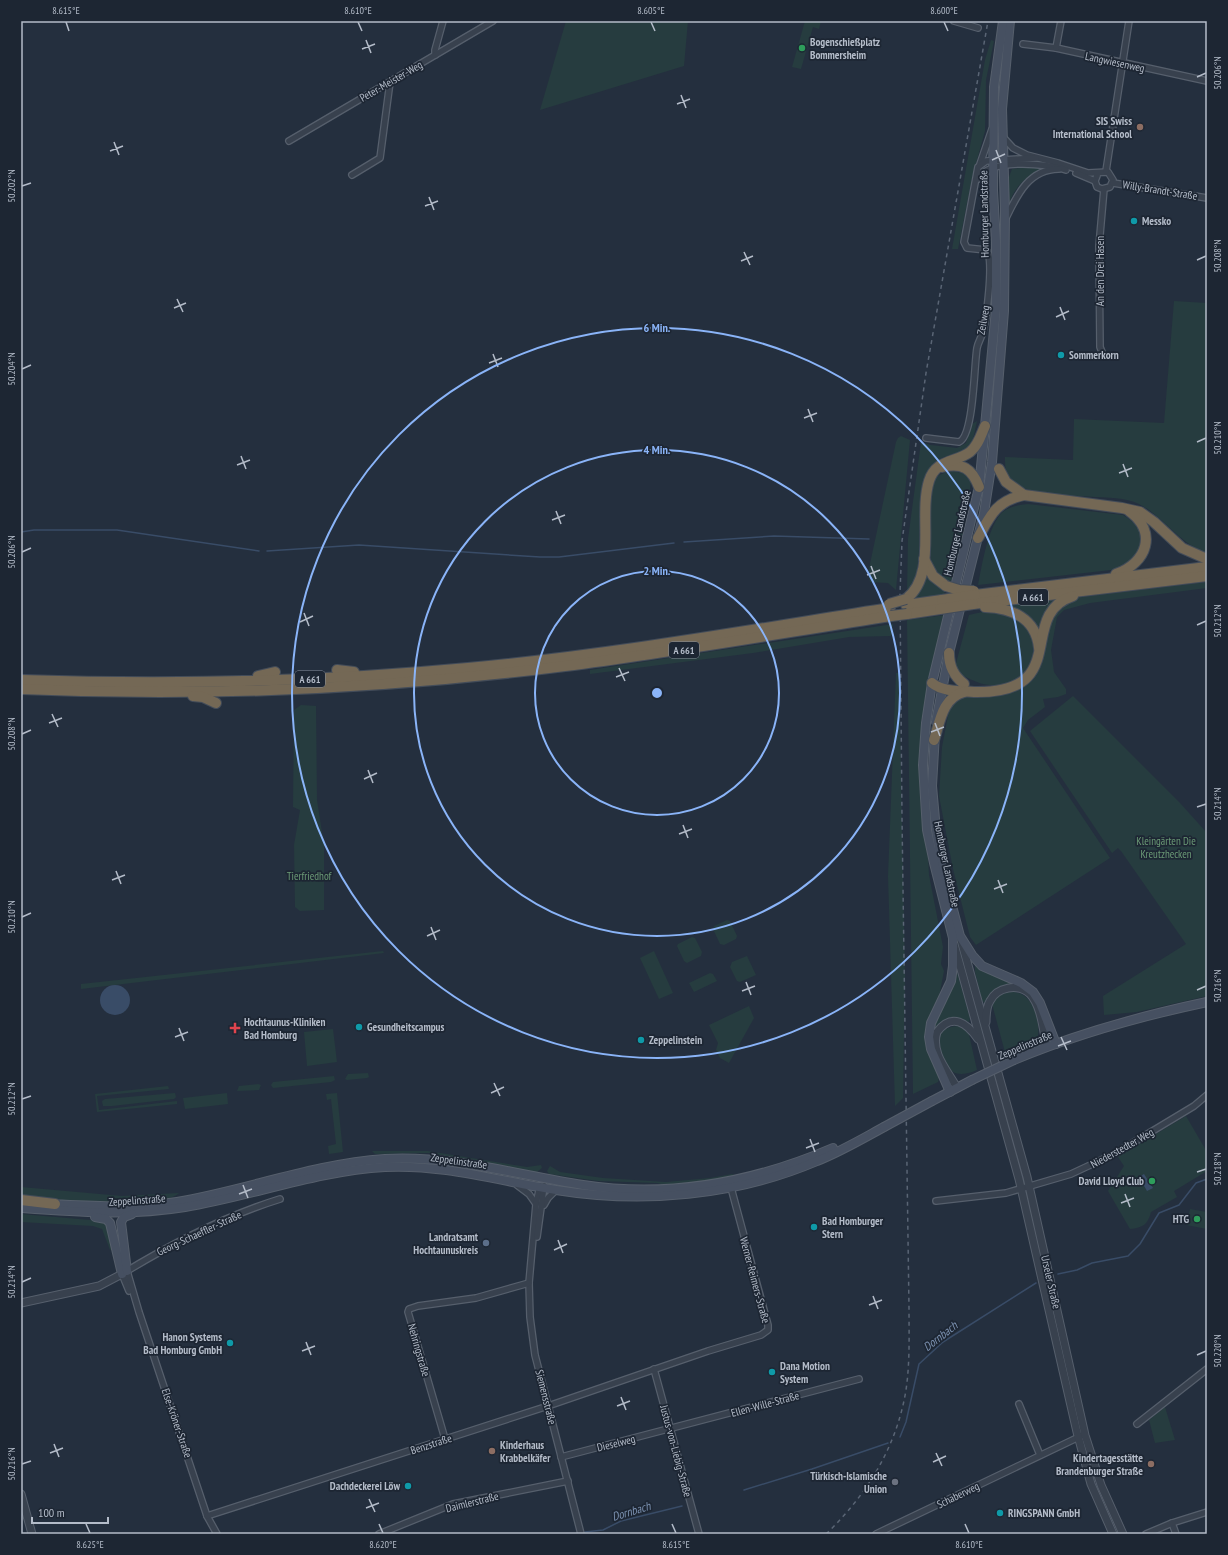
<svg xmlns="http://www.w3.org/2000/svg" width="1228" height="1555" viewBox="0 0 1228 1555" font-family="'PT Sans Narrow',sans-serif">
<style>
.green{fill:#263c3f}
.water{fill:#394c67}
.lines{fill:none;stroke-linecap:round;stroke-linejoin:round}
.stream{stroke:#394c67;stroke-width:1.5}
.minor-casing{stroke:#565f6c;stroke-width:8}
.tertiary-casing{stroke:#565f6c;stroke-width:9}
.secondary-casing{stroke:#565f6c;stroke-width:10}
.motorway-casing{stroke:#434c59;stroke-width:12}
.minor{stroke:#38414e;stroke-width:5.5}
.tertiary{stroke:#38414e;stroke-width:7}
.secondary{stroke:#465061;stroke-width:8}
.motorway{stroke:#746855;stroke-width:10}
.rail{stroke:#5a6575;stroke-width:1.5;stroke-dasharray:4 4;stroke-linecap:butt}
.secondary-bridge-casing{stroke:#565f6c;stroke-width:10;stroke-linecap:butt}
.motorway-bridge-casing{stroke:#434c59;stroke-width:12;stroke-linecap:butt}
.secondary-bridge{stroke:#465061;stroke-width:8}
.motorway-bridge{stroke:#746855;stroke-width:10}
.ticks{fill:none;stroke:#b4bcc9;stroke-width:1.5}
.ring{fill:none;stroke:#8ab4f8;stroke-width:2}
.leisure-dot{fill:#2e9e5b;stroke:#1d2633;stroke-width:1.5}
.education-dot{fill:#8d6e63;stroke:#1d2633;stroke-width:1.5}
.culture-dot{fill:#0f9aa8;stroke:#1d2633;stroke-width:1.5}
.health-dot{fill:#e0444e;stroke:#1d2633;stroke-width:1.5}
.service-dot{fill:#5c6f8a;stroke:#1d2633;stroke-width:1.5}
.worship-dot{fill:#6b7280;stroke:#1d2633;stroke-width:1.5}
.labels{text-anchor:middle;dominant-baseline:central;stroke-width:3.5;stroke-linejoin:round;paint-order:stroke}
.shield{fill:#1d2633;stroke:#878f9c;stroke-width:1}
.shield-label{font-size:10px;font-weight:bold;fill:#b4bcc9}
.poi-label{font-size:11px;font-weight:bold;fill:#b4bcc9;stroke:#1d2633;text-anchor:start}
.street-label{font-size:11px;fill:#b4bcc9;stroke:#1d2633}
.park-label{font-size:11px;fill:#6b9a76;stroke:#1d2633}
.water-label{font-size:12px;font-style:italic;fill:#7c92b1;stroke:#1d2633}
.centre{fill:#8ab4f8;stroke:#1d2633;stroke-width:2}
.ring-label{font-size:12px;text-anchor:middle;font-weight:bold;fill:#8ab4f8;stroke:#1d2633;stroke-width:3.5;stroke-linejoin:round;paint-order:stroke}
.neatline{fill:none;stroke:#b4bcc9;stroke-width:1.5}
.ticks-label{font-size:10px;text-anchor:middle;fill:#b4bcc9}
</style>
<rect width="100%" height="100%" fill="#242f3e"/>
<g class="green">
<path d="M566 21H688L684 66 540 110Z"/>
<path d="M805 21H821L819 29 813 27 801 69 792 67Z"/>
<path d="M991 40 994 41 986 80 985 131 972 178 958 249H952L985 60Z"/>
<path d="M1035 166 1045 168C1028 175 1015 185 1009 204L1007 203V182L1012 169Z"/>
<path d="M1174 301 1207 303V553C1175 543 1158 506 1127 500 1101 494 1026 500 1011 480 1005 473 1005 466 1005 457L1073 460 1074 419 1164 423Z"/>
<path d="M977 421C975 429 974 440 969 447 961 458 941 452 934 465 930 474 922 514 920 525 918 548 922 575 907 593L908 539 921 442 931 445 957 448 966 443 972 424Z"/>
<path d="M901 436 910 440 896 590 888 583 870 582 868 573 896 442 898 438Z"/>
<path d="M953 471 967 474 971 482 962 539 951 582C944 581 936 574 933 567 927 553 927 493 934 480 938 474 946 472 953 471Z"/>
<path d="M1028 504 1123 515C1142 526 1148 543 1133 559 1130 562 1127 566 1123 568 1119 569 1115 569 1111 570L978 585C982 566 988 523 1004 511 1011 506 1019 505 1028 504Z"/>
<path d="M924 571 945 589 944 596 909 601Z"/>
<path d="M1207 582V588L1090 603 1064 610 1057 617 1051 650 1054 672 1066 689V694L1058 697 1043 699 1045 707 1028 720 1023 728 1110 858 976 945 970 937 953 869 939 796 942 747 950 705 958 697 1011 692 1021 688 1031 680 1042 664 1050 616 1073 598Z"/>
<path d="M1060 597 1047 610 1040 640C1029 619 1027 612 1003 604Z"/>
<path d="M982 612C994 612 1008 610 1018 617 1022 619 1025 625 1027 629 1030 633 1034 638 1035 642 1042 675 1003 693 977 682 967 678 961 676 955 667L969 615Z"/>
<path d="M946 615 921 722 929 875 943 947 941 964 944 971 939 997 929 1020 939 1077 938 1082 913 1094 907 620Z"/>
<path d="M893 624 891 636 849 637 753 653 590 674V670Z"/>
<path d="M896 673H899L905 975 903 1098 895 1106 888 876Z"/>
<path d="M1073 696 1180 803 1207 833V996L1137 1012 1104 1015 1103 996 1186 944 1121 851 1118 848 1112 853 1030 731Z"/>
<path d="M301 705 316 706 317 800 324 845V910L300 911 295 907 294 845 300 810 293 807 294 710Z"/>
<path d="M727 920 730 921 737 936 736 939 724 945 720 944 713 929 714 926Z"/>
<path d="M692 937 695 938 702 952 701 956 687 963 684 961 677 946 678 944Z"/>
<path d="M383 951 384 953 81 989V984Z"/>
<path d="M654 951 673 993 659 999 640 958Z"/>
<path d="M747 956 756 975 740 982 737 981 730 967 732 962Z"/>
<path d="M975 964 990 974 1017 985C1002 983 992 990 986 1004L982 1001 975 972Z"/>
<path d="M957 972 970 1018 969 1022 957 1019 932 1036 937 1019 954 975Z"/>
<path d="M710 973 713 974 717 981 694 992 689 983Z"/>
<path d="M1007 992C1033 988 1042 1021 1037 1042L1006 1056 992 1004 997 997Z"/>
<path d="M749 1006 754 1018 729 1063 720 1058 716 1050 718 1043 709 1025Z"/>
<path d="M957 1026 968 1030 977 1070C970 1073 961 1076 953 1072 949 1070 946 1064 944 1060 935 1044 935 1028 957 1026Z"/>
<path d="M333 1029 337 1062 307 1066 304 1032Z"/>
<path d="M368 1073 369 1077 367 1078 347 1080 345 1079 348 1074Z"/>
<path d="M334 1076 335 1080 331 1082 273 1088 271 1085 273 1082Z"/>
<path d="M258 1084 261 1085 259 1090 237 1091 239 1086Z"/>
<path d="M168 1086 169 1089 97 1096 99 1110 177 1101V1104L97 1112 95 1094Z"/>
<path d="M175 1093 176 1097 174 1099 112 1106H103L102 1101 105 1099Z"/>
<path d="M227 1093 228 1104 185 1109 183 1098Z"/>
<path d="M337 1093 343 1152 329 1154 328 1146 336 1144 331 1099 327 1100 326 1094Z"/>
<path d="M1186 1116 1207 1152V1171L1174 1191 1177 1197 1151 1212C1148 1224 1143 1228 1130 1229L1108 1191 1124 1166 1118 1157Z"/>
<path d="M372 1151H428L527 1167 541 1165 542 1168 537 1172 429 1153 375 1154Z"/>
<path d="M550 1166 560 1172 603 1178 666 1182 710 1178 732 1174 737 1176 704 1183 664 1185 657 1183 598 1181 549 1174 547 1171Z"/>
<path d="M21 1187 122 1196 179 1193C162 1211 47 1199 21 1196Z"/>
<path d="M1190 1209 1207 1212V1229L1186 1225Z"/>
<path d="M21 1214 102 1221 108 1226 113 1249 110 1250 102 1229 93 1226 21 1222Z"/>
<path d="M1165 1407 1175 1440 1155 1443 1149 1420Z"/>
</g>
<g class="water">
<circle cx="115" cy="1000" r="15"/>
<path d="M1144 1174 1153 1188 1147 1191 1139 1177Z"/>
</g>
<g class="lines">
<g class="stream">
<path d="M21 532 34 530H117L259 551"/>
<path d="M684 542 774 536 869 539"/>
<path d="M267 551 359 545 540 557H559L674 543"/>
<path d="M1058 1274 1077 1270 1092 1263 1128 1256 1140 1244 1159 1213 1179 1205 1196 1183 1207 1179"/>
<path d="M900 1437 906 1422 919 1364 943 1342 1036 1283"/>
<path d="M744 1490 812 1469 888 1443"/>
<path d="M585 1532 603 1530 621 1521 682 1506"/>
</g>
<defs>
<g id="minor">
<path d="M954 21 978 28"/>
<path d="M1023 44 1056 48 1207 81"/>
<path d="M1056 48 1061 21"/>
<path d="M435 55V50L443 21"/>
<path d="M1003 137 1013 148 1027 155 1058 163 1088 173 1108 172 1113 180 1110 187 1102 189 1097 187 1095 181 1098 173"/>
<path d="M289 141 493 21"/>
<path d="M980 164 992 129"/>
<path d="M1106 171 1129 21"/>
<path d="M1076 173 1095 181"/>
<path d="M352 175 380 158 390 82"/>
<path d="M978 179C989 158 1046 163 1066 170"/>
<path d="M1113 183 1207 198"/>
<path d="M1006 218C1017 195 1029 169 1059 169"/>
<path d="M1102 352 1100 347 1099 246 1104 189"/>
<path d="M926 438 959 442C974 436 974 365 977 348 978 342 982 337 983 331 987 315 993 267 988 252L986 250 967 248 964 242 978 167 986 161 1036 158"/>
<path d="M517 1185 529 1194 536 1204"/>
<path d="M540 1186 536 1204 529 1283 530 1317 535 1355 581 1534"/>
<path d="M936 1201 1006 1193 1071 1174 1116 1153 1194 1106 1207 1095"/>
<path d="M544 1205 548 1198 556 1190"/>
<path d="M537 1237 544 1186"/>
<path d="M127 1271 139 1312 207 1516 217 1534"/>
<path d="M129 1291 122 1274C171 1244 225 1216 280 1199"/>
<path d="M654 1369 699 1534"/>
<path d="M1019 1404 1040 1455"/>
<path d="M1137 1424 1207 1369"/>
<path d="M445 1439 408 1312 409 1309 418 1306 476 1298 529 1283"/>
<path d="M561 1457 859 1379"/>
<path d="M207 1516 548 1406 708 1351 761 1335 768 1330V1325L730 1184"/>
<path d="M1172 1523 1176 1534"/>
<path d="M379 1534 453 1504 568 1481"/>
<path d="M876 1534 1081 1436"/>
<path d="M1146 1534 1172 1523 1207 1512"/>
</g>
<g id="tertiary">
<path d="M961 940 1027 1177 1085 1435 1101 1485 1123 1534"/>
<path d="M954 944 1019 1179 1077 1432 1091 1484 1113 1534"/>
<path d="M986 1022C986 1015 986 1007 990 1001 997 987 1018 983 1030 994 1042 1007 1043 1031 1047 1047"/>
<path d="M957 1088C948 1071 930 1053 937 1032 952 1012 967 1023 978 1039"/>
<path d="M21 1303 99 1286 122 1274"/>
<path d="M21 1494 32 1534"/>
</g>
<g id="secondary">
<path d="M936 722 949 653 984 513 992 462 1004 311 1005 212 1002 109 1010 21"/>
<path d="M935 734 932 786 936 830 943 872 960 936 972 955 982 966 1021 983 1033 992 1040 1003 1056 1044"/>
<path d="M1014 1060C1076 1034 1141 1016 1207 1002"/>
<path d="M950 1092 931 1049 929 1037 931 1023 951 981 953 966V938L934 863 927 830 923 765 926 723 932 683 979 487 985 426 996 309V242L993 190 994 87 1003 21"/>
<path d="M932 1101 972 1080"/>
<path d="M49 1204C92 1206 134 1209 177 1202 247 1190 313 1164 385 1159 453 1155 517 1175 583 1185 669 1198 754 1182 833 1148"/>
<path d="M21 1208C76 1212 130 1216 185 1207 252 1196 316 1171 385 1167 443 1164 499 1181 556 1190 643 1204 735 1196 817 1161 840 1152 862 1139 884 1127"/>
<path d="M95 1217 106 1219 110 1223 122 1274"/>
<path d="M127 1271 121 1222 124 1217 132 1214"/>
</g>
<g id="motorway">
<path d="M942 467C963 462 972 469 979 487"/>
<path d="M999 469 1006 482 1024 495 1122 508 1140 512 1154 522 1182 548 1207 559"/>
<path d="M978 538C990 516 996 501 1024 495"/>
<path d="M924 559 933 576 946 586"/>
<path d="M1116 574C1147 563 1158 532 1129 511"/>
<path d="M975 595 1207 567"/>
<path d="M906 599C938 575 918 516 929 481 936 459 955 463 970 452 978 446 981 435 985 426"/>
<path d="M973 604 1207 576"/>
<path d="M906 605 942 600"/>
<path d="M985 607C1011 608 1036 618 1039 648"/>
<path d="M907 614 940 609"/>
<path d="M949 653C949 667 954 676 964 684"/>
<path d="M337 670 354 672"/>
<path d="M258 676 275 672"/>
<path d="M21 680C170 685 319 682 468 668 610 655 750 630 890 608"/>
<path d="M932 683C943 692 960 691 974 692 1074 694 1015 615 1073 596"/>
<path d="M21 689C202 697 386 689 565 666 674 652 782 633 891 616"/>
<path d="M193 696 203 697 216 703"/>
<path d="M934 740C940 722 942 698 964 692"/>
<path d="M21 1200 55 1204"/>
</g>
</defs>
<use href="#minor" class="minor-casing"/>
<use href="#tertiary" class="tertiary-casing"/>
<use href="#secondary" class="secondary-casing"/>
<use href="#motorway" class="motorway-casing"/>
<use href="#minor" class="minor"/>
<use href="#tertiary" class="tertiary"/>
<use href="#secondary" class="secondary"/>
<use href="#motorway" class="motorway"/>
<path class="rail" d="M826 1534C867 1495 897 1446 906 1390 910 1363 909 1335 909 1308L902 818 900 593 902 541 926 373 988 21"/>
<defs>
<g id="secondary-bridge">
<path d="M972 1080 1014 1060"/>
<path d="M884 1127 932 1101"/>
</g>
<g id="motorway-bridge">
<path d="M946 586 959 590 974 591"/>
<path d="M942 600 975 595"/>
<path d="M889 604 906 599"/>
<path d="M940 609 973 604"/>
<path d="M891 616 907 614"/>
</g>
</defs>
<use href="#secondary-bridge" class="secondary-bridge-casing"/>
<use href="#motorway-bridge" class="motorway-bridge-casing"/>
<use href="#secondary-bridge" class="secondary-bridge"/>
<use href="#motorway-bridge" class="motorway-bridge"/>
</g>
<path class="ticks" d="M66 22 69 31M358 22 362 31M651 22 655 31M944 22 948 31M366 40 371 53M362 49 375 44M1197 77 1206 73M681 95 686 108M677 104 690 99M114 142 119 155M996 150 1001 163M110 151 123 146M992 160 1005 154M22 186 31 183M429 197 434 210M425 206 438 201M744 252 750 265M1197 260 1206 256M741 261 753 256M177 299 183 312M1060 307 1065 320M174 308 186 303M1056 317 1069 311M493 354 498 367M489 363 502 358M22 369 31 365M808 409 813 422M804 418 817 413M1197 442 1206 438M241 456 246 469M1123 464 1128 477M237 465 250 460M1119 473 1132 468M556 511 561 524M552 520 565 515M22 552 31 548M871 566 876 579M867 575 880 570M304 613 309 626M300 622 313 616M1197 625 1206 621M619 668 625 681M616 677 629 672M52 714 58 727M49 723 62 718M935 723 940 736M931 732 944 727M22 734 31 730M368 770 373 783M364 779 377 773M1197 807 1206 804M683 825 688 838M679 834 692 829M116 871 121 884M112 880 125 875M998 880 1003 893M994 889 1007 884M22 917 31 913M431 927 436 940M427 936 440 930M746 982 751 995M1197 990 1206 986M742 991 755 986M179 1028 184 1041M175 1037 188 1032M1061 1037 1067 1050M1058 1046 1071 1041M494 1083 500 1096M491 1093 504 1087M22 1099 31 1096M810 1139 815 1152M806 1148 819 1143M1197 1172 1206 1169M243 1185 248 1198M239 1194 252 1189M1125 1194 1130 1207M1121 1203 1134 1198M558 1240 563 1253M554 1250 567 1244M22 1282 31 1278M873 1296 878 1309M869 1305 882 1300M306 1342 311 1355M302 1351 315 1346M1197 1355 1206 1351M621 1397 626 1410M617 1406 630 1401M54 1444 59 1457M50 1453 63 1448M936 1453 942 1466M933 1462 946 1456M22 1464 31 1461M369 1499 375 1512M366 1508 379 1503M86 1524 90 1533M379 1524 383 1533M672 1524 676 1533M965 1524 969 1533"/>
<g class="ring">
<circle cx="657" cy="693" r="122"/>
<circle cx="657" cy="693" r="243"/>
<circle cx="657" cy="693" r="365"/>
</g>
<g class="leisure-dot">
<circle cx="802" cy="48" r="4"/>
<circle cx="1152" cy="1181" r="4"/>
<circle cx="1197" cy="1219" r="4"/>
</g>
<g class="education-dot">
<circle cx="1140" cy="127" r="4"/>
<circle cx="492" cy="1451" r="4"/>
<circle cx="1151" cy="1464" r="4"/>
</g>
<g class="culture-dot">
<circle cx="1134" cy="221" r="4"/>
<circle cx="1061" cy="355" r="4"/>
<circle cx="359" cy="1027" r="4"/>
<circle cx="641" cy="1040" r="4"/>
<circle cx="814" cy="1227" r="4"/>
<circle cx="230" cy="1343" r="4"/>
<circle cx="772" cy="1372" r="4"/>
<circle cx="408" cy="1486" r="4"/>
<circle cx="1000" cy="1513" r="4"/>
</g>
<path class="health-dot" d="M233 1022h4v4h4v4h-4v4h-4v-4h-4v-4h4z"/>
<circle class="service-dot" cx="486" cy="1243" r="4"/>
<circle class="worship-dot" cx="895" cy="1482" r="4"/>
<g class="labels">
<g class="shield">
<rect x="1018" y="589" width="30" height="16" rx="3"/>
<rect x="669" y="642" width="30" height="16" rx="3"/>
<rect x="295" y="671" width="30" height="16" rx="3"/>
</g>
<g class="shield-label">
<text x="1033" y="597">A 661</text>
<text x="684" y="650">A 661</text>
<text x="310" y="679">A 661</text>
</g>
<g class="poi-label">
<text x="810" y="42">Bogenschießplatz<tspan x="810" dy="13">Bommersheim</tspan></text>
<text x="1132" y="121" text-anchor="end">SIS Swiss<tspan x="1132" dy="13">International School</tspan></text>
<text x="1142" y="221">Messko</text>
<text x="1069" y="355">Sommerkorn</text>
<text x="244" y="1022">Hochtaunus-Kliniken<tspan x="244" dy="13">Bad Homburg</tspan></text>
<text x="367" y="1027">Gesundheitscampus</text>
<text x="649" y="1040">Zeppelinstein</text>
<text x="1144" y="1181" text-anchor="end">David Lloyd Club</text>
<text x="1189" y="1219" text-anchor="end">HTG</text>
<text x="822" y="1221">Bad Homburger<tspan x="822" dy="13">Stern</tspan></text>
<text x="478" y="1237" text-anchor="end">Landratsamt<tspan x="478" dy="13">Hochtaunuskreis</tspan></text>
<text x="222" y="1337" text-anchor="end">Hanon Systems<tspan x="222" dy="13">Bad Homburg GmbH</tspan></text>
<text x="780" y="1366">Dana Motion<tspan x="780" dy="13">System</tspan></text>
<text x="500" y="1445">Kinderhaus<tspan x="500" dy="13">Krabbelkäfer</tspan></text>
<text x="1143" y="1458" text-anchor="end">Kindertagesstätte<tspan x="1143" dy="13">Brandenburger Straße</tspan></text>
<text x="887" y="1476" text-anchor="end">Türkisch-Islamische<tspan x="887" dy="13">Union</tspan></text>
<text x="400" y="1486" text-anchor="end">Dachdeckerei Löw</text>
<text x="1008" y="1513">RINGSPANN GmbH</text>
</g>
<g class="street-label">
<text transform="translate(1115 62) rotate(12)">Langwiesenweg</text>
<text transform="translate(391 81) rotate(-30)">Peter-Meister-Weg</text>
<text transform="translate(1160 190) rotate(9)">Willy-Brandt-Straße</text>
<text transform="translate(984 214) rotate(-91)">Homburger Landstraße</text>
<text transform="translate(1100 271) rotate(-90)">An den Drei Hasen</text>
<text transform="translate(983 320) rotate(-80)">Zeilweg</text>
<text transform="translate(957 533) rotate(-77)">Homburger Landstraße</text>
<text transform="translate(947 864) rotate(78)">Homburger Landstraße</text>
<text transform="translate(1025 1045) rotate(-23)">Zeppelinstraße</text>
<text transform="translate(1122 1148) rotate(-29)">Niederstedter Weg</text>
<text transform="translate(459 1161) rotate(8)">Zeppelinstraße</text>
<text transform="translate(137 1200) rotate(-4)">Zeppelinstraße</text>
<text transform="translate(199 1233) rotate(-25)">Georg-Schaeffler-Straße</text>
<text transform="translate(755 1280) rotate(75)">Werner-Reimers-Straße</text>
<text transform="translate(1051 1282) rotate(77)">Urseler Straße</text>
<text transform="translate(419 1350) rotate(74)">Nehringstraße</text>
<text transform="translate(546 1397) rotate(76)">Siemensstraße</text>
<text transform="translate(765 1404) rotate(-15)">Ellen-Wille-Straße</text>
<text transform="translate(177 1423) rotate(71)">Else-Kröner-Straße</text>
<text transform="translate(616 1443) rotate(-14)">Dieselweg</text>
<text transform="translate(431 1444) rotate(-18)">Benzstraße</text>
<text transform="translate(676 1451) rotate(75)">Justus-von-Liebig-Straße</text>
<text transform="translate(958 1495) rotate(-26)">Schaberweg</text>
<text transform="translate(472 1502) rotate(-14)">Daimlerstraße</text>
</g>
<g class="park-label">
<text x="1166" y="841">Kleingärten Die<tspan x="1166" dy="13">Kreutzhecken</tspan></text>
<text x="309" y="876">Tierfriedhof</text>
</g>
<g class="water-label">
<text transform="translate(940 1336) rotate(-38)">Dornbach</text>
<text transform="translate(631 1511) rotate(-17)">Dornbach</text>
</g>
</g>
<circle cx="657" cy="693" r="6" class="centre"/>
<g class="ring-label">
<text x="657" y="332">6 Min.</text>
<text x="657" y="454">4 Min.</text>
<text x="657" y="575">2 Min.</text>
</g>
<rect width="1228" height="1555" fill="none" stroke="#1d2633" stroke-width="44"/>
<path d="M32 1517v6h76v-6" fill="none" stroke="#b4bcc9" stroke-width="2"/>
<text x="38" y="1517" font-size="12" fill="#b4bcc9" stroke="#1d2633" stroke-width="3" paint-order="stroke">100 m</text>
<rect x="22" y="22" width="1184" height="1511" class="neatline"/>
<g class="ticks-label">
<text x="66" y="14">8.615°E</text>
<text x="358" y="14">8.610°E</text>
<text x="651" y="14">8.605°E</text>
<text x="944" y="14">8.600°E</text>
<text transform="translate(1217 73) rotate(-90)" y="4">50.206°N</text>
<text transform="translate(11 186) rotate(-90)" y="4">50.202°N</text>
<text transform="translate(1217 256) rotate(-90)" y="4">50.208°N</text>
<text transform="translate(11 369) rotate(-90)" y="4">50.204°N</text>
<text transform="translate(1217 438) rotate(-90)" y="4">50.210°N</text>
<text transform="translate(11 552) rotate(-90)" y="4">50.206°N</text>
<text transform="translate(1217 621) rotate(-90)" y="4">50.212°N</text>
<text transform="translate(11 734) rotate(-90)" y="4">50.208°N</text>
<text transform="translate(1217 804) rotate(-90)" y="4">50.214°N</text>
<text transform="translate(11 917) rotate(-90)" y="4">50.210°N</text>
<text transform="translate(1217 986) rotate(-90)" y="4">50.216°N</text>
<text transform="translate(11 1099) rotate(-90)" y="4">50.212°N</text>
<text transform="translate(1217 1169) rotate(-90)" y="4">50.218°N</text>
<text transform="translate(11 1282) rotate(-90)" y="4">50.214°N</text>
<text transform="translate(1217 1351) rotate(-90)" y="4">50.220°N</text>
<text transform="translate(11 1464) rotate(-90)" y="4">50.216°N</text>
<text x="90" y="1548">8.625°E</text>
<text x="383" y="1548">8.620°E</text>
<text x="676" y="1548">8.615°E</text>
<text x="969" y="1548">8.610°E</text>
</g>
</svg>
